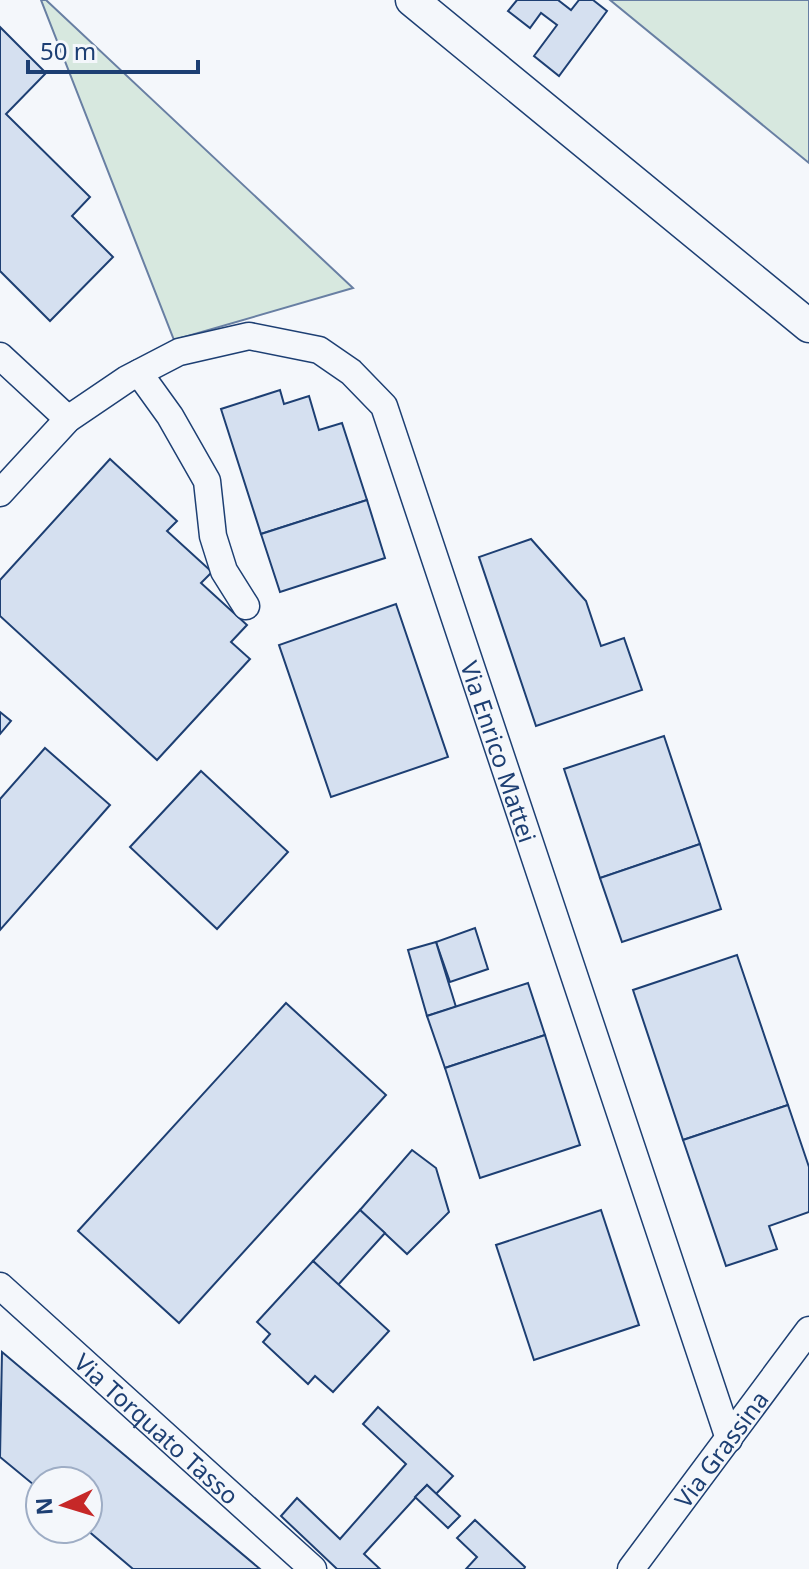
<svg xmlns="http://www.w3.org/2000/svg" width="809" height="1569" viewBox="0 0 809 1569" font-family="'Noto Sans',sans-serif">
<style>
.green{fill:#d7e8df;stroke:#687fa3;stroke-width:2}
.building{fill:#d5e0f0;stroke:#1d3f73;stroke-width:2}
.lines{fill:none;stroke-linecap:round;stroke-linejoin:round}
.minor-casing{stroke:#1d3f73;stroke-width:29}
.major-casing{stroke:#1d3f73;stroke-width:35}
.minor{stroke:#f4f7fb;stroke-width:26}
.major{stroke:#f4f7fb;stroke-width:32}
.labels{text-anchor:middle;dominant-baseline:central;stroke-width:6;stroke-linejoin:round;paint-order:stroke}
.street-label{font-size:24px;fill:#1d3f73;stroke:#f4f7fb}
</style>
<rect width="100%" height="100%" fill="#f4f7fb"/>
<g class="green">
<path d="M41 0H46L353 288 174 340Z"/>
<path d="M610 0H809V163Z"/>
</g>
<g class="building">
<path d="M517 0H558L571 10 579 0H593L607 11 559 76 534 56 557 25 541 13 530 28 508 11Z"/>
<path d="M0 27 46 73 6 114 90 197 72 216 113 257 50 321 0 271Z"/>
<path d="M280 390 284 404 309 396 319 430 342 423 367 500 261 534 221 409Z"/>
<path d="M110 459 177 521 167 531 212 572 201 583 247 625 231 642 250 659 157 760 0 616V580Z"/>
<path d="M367 500 385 558 280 592 261 534Z"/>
<path d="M531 539 586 601 601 646 624 638 642 690 536 726 479 557Z"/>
<path d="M396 604 448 757 331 797 279 645Z"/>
<path d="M0 712 11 721 0 734Z"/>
<path d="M664 736 700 844 600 878 564 769Z"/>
<path d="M45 748 110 805 0 930V799Z"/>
<path d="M201 771 288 852 217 929 130 847Z"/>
<path d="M700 844 721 909 622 942 600 878Z"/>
<path d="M475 928 488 969 450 982 436 942Z"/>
<path d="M436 942 456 1007 427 1016 408 950Z"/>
<path d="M737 955 788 1105 683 1140 633 990Z"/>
<path d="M528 983 545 1035 445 1068 427 1016Z"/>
<path d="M286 1003 386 1095 179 1323 78 1231Z"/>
<path d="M545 1035 580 1145 480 1178 445 1068Z"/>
<path d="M788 1105 809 1167V1212L769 1226 777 1249 726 1266 683 1140Z"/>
<path d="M412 1150 436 1168 449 1212 407 1254 360 1210Z"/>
<path d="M360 1210 385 1233 338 1285 313 1261Z"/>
<path d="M601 1210 639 1325 534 1360 496 1245Z"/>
<path d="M313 1261 389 1331 333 1392 315 1376 308 1384 263 1342 270 1334 257 1322Z"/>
<path d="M2 1352 260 1569H133L86 1529 88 1481H40V1490L0 1457Z"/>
<path d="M378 1407 453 1476 436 1494 427 1485 364 1554 380 1569H337L281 1516 297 1498 340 1539 406 1464 363 1424Z"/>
<path d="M427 1485 460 1516 448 1528 415 1497Z"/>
<path d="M475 1520 525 1567 524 1569H466L477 1557 457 1538Z"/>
</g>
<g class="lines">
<defs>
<g id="minor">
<path d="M0 356 68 419"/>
<path d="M139 373 170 416 207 481 213 536 224 571 246 606"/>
<path id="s1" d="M0 493 68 419 127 379 179 352 249 336 319 350 351 372 384 406 729 1439"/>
<path id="s2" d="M0 1286 313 1569"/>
<path id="s3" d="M631 1569 809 1330"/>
</g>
<path id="major" d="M412 0 809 326"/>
</defs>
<use href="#minor" class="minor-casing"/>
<use href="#major" class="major-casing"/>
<use href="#minor" class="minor"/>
<use href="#major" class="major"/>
</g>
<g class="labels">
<g class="street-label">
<text stroke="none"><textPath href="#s1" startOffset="824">Via Enrico Mattei</textPath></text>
<text stroke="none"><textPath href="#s2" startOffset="212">Via Torquato Tasso</textPath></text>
<text stroke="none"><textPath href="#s3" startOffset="150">Via Grassina</textPath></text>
</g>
</g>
<g transform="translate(64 1505) rotate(266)"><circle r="38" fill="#f4f7fb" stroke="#9eadc5" stroke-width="2"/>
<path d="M0-6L14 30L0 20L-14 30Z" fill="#c62828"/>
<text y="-12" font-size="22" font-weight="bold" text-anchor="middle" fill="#1d3f73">N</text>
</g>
<path d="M28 60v12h170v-12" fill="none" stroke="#1d3f73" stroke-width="4"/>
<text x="40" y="60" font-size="24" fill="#1d3f73" stroke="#f4f7fb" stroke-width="6" paint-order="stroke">50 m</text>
</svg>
